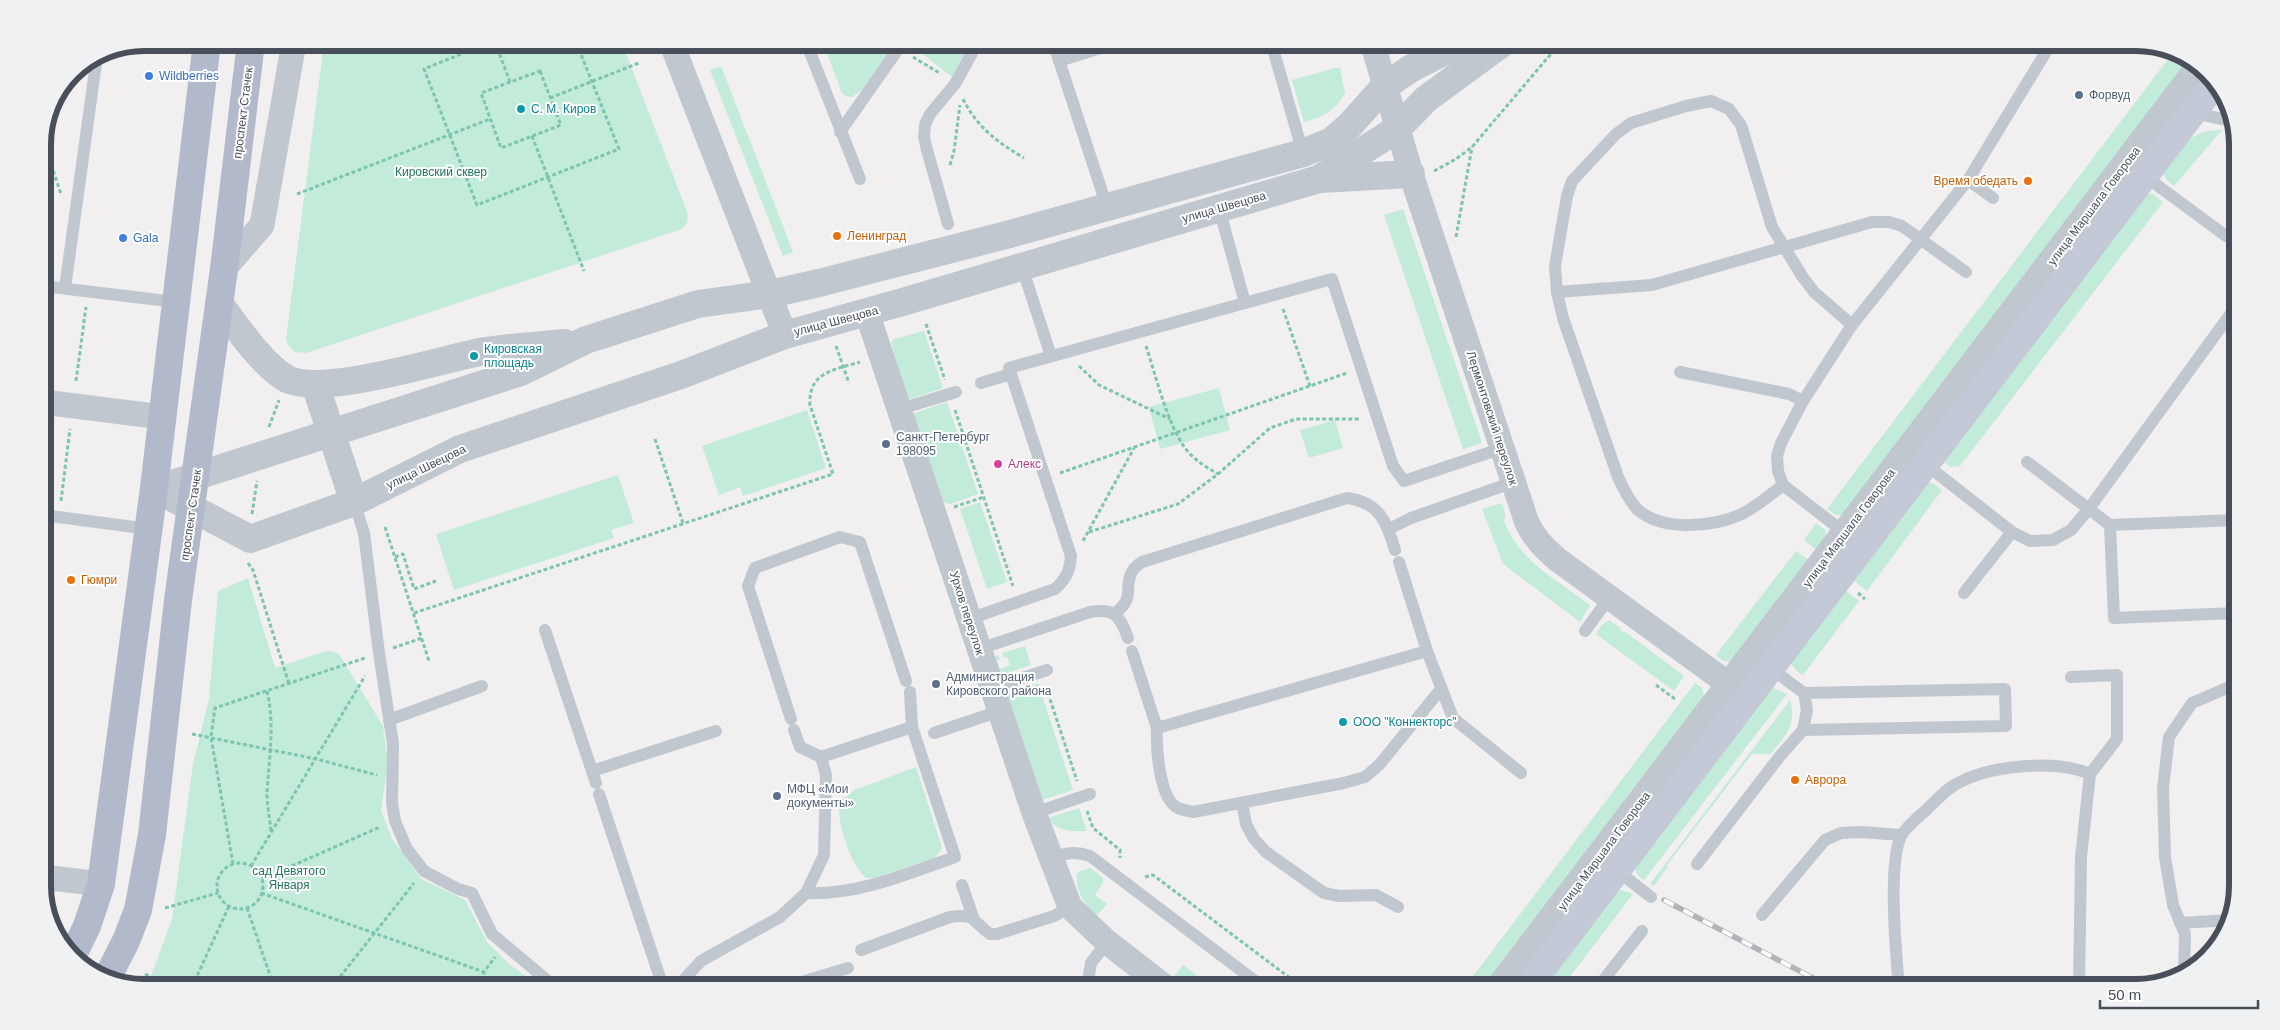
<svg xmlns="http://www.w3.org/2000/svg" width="2280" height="1030" viewBox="0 0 2280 1030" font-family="Helvetica,sans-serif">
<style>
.green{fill:#c2ebd9}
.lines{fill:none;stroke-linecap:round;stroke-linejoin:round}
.path{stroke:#7dc5af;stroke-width:3;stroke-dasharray:4 2.5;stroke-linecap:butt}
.service{stroke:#c1c7cf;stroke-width:12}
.minor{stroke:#c1c7cf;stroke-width:25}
.tertiary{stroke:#c1c7cf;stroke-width:28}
.secondary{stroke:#c3c9d6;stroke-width:28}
.primary{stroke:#b1b9cb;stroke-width:28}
.rail-casing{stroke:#b2b3b9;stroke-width:5.5}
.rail{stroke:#fff;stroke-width:4;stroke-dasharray:11;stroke-linecap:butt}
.shop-dot{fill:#3f7fe0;stroke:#fff;stroke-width:2}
.service-dot{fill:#5c6f8a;stroke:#fff;stroke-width:2}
.culture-dot{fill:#0f9aa8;stroke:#fff;stroke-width:2}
.food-dot{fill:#e8710a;stroke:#fff;stroke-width:2}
.hotel-dot{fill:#d1479c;stroke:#fff;stroke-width:2}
.labels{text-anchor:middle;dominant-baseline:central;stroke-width:4;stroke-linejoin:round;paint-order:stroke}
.shop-label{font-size:12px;fill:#366cbe;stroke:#fff;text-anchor:start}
.service-label{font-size:12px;fill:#4e5e75;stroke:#fff;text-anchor:start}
.culture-label{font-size:12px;fill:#0d838f;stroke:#fff;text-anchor:start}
.street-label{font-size:12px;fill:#494f5a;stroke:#fff}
.park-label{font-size:12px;fill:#20755b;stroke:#fff}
.food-label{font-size:12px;fill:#c56008;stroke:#fff;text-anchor:start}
.hotel-label{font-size:12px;fill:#b23c85;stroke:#fff;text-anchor:start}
.rim{fill:none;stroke:#494f5a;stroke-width:6}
</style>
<rect width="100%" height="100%" fill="#f1efef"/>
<g class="green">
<path d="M911 42 970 43 952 77 910 44Z"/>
<path d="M324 43H622L688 214 687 223 682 229 306 353 295 352 288 345 286 339Z"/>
<path d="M823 43H853L888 53 863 89 852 97H847L842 93Z"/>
<path d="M2175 50 2189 62 1845 515H1836L1827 509Z"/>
<path d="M721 66 793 252 783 256 710 70Z"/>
<path d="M1335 68H1340L1345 93C1335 111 1323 117 1304 122L1292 80Z"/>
<path d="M2222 130 2174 186 2166 179 2162 171C2181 148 2188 130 2222 130Z"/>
<path d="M2145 194H2153L2163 202 1960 466 1950 467 1943 461Z"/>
<path d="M1403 209 1482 443 1463 449 1384 215Z"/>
<path d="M924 331 943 388 907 400 891 342 894 339Z"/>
<path d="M1219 388 1230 430 1160 449 1149 407Z"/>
<path d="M947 402 978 494 950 504 942 502 913 416 915 413Z"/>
<path d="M807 410 826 468 743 496 740 487 719 495 702 446Z"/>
<path d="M1335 420 1343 448 1309 458 1300 430Z"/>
<path d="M618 475 634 523 611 530 614 538 454 590 436 534Z"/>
<path d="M1927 482 1934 484 1942 490 1867 591 1853 580 1886 535 1889 536 1891 533 1889 531Z"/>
<path d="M980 502 1007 582 987 589 960 509Z"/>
<path d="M1502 503 1506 517 1503 518C1517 560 1556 579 1590 605L1580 622 1503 564 1482 509Z"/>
<path d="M1816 523 1825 530 1826 540 1818 551 1804 540Z"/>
<path d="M1796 551 1810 561 1734 662 1724 661 1716 655Z"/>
<path d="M248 578 275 668 326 651H331L339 654 383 726 388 763 381 810 392 839 421 879 465 900 487 942 509 964 532 981 513 987H147L172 919 193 764 209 699 218 591Z"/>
<path d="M1845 590 1859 601 1803 675C1796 672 1794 668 1790 661Z"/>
<path d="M1609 620 1621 628 1620 630 1623 632 1624 631 1684 676 1674 691 1596 634 1602 625Z"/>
<path d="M1025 646 1031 665 1000 675 993 657 998 655 1000 659 997 660 1000 669 1010 665 1007 657 1004 658 1002 653Z"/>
<path d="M1038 683 1073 790 1039 801 1004 694Z"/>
<path d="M1695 683 1702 688 1705 698 1486 987H1465Z"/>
<path d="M1771 687 1787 694 1644 880 1639 877 1634 868Z"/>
<path d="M1790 700C1797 726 1785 735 1771 754H1752L1667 865 1668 866 1654 886 1650 884Z"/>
<path d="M916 767 942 848 935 858 874 878H866C851 866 835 819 840 801L855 790Z"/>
<path d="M1079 808 1087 831C1072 831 1058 833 1048 818Z"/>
<path d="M1090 868 1103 878V883L1095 895 1107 904 1099 913 1096 915C1085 908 1073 885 1078 872Z"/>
<path d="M1618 889 1633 894 1562 987H1543Z"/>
<path d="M1183 965 1212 987H1186L1175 975Z"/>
</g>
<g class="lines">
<g class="path">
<path d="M491 42 424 69 477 205 619 149 576 42"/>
<path d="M495 42 510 82"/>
<path d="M862 42 880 48"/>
<path d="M913 57 941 74"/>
<path d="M540 71 561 125 501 148 481 93Z"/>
<path d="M550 98 639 63"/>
<path d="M963 99C977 127 997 142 1024 158"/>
<path d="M532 136 584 271"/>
<path d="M43 140 61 194"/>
<path d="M950 165 954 151 960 105"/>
<path d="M1434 171 1456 159 1472 147 1561 42"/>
<path d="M297 194 490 119"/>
<path d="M1456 237 1472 147"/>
<path d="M43 248 52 261"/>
<path d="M1283 309 1310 386"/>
<path d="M926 324 945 380"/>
<path d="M836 346 849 383"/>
<path d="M1146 346C1156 376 1167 423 1185 448 1194 460 1206 467 1218 474"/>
<path d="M1079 366 1099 385 1170 419"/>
<path d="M76 381 86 307"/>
<path d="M955 410 1013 586"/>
<path d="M269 427 279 400"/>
<path d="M655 439 683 523"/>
<path d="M1060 473 1347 373"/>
<path d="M61 501 70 429"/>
<path d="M954 507 984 497"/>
<path d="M252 514 257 481"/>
<path d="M385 527 429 661"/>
<path d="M1089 532 1178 504 1218 474 1270 428 1296 419H1360"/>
<path d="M1083 541 1134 448"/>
<path d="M395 557 403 554 414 589 436 581"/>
<path d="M248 563 253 570 289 684"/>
<path d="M1858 593 1865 599"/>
<path d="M414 613 833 474 810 405C808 372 834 370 860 362"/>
<path d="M393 648 422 638"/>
<path d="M1656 685 1675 699"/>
<path d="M1046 687 1077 781"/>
<path d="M267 691C275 725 269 758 267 793 267 805 270 819 271 832"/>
<path d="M192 734 316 759 377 775"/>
<path d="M1087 811 1093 828 1120 850V858"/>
<circle cx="240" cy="886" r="23"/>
<path d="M233 864 211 737 215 708 365 658"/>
<path d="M251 866 365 676"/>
<path d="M1145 877 1153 875 1302 987"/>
<path d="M262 879 380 827"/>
<path d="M261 893 484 972 495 957"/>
<path d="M165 908 218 893"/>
<path d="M247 908 274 987"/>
<path d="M145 974 171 987"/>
<path d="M192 987 229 906"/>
<path d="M332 987 414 883"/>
<path d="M480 987 484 972"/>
</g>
<g class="service">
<path d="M806 42 860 179"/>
<path d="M1053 42 1107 207"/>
<path d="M1271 42 1303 153"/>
<path d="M1059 61 1120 42"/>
<path d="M2193 113 2232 121"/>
<path d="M840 132 903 42"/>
<path d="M2142 174 2226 236"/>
<path d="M1968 180 1993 198"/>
<path d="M1219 208 1245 303"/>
<path d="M948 224 927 150 924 137 925 125 930 114 955 84 972 53 974 42"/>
<path d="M1022 267 1051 356"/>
<path d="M43 286 176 302"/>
<path d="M65 288 97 56"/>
<path d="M1557 292 1652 285 1872 222H1889L1902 226 1966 272"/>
<path d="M1680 372 1789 394 1803 401"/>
<path d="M981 383 1011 374"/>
<path d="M900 409 956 392"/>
<path d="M2027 462 2110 525 2237 520"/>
<path d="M1924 463 2012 532 2030 541 2053 540 2071 530 2088 510 2237 305"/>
<path d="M1783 485C1770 495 1757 506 1742 514 1713 527 1664 532 1638 510 1629 501 1623 488 1618 477L1563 318 1557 292 1555 266 1567 196 1572 181 1616 134 1631 123 1686 106 1711 101 1729 109 1741 125 1772 227 1802 276 1814 292 1852 325"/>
<path d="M354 502 364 533 379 653 393 744 392 803 395 821 407 849 424 871 458 889 472 893 492 934 555 987"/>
<path d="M43 515 149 529"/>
<path d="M2110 525 2114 618 2237 613"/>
<path d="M1389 529 1411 518 1514 482"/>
<path d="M1845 533 1783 485 1778 471 1777 456 1781 443 1803 401 1852 325 1968 180 2052 42"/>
<path d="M1964 593 2012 532"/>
<path d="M1115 613C1137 597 1122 587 1133 570 1135 567 1139 564 1142 562L1347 498C1379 502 1387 522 1395 550"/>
<path d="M969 619 1055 589C1066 579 1070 571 1071 556L1009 368 1332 279 1393 466 1404 481 1503 448"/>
<path d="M545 630 596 783"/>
<path d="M1585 631 1609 598"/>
<path d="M979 649 1090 612C1114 608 1120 615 1128 638"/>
<path d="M1132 651 1157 728 1427 651 1399 562"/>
<path d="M1427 651 1453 718 1521 773"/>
<path d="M2071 677 2117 675V739L2090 774 2081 857 2079 987"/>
<path d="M992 688 1047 670"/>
<path d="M791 719 748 586 755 568 840 537 860 542 906 681"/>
<path d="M389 720 482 686"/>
<path d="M1157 728C1156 747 1159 799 1178 808 1182 810 1189 811 1193 812L1344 783 1365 777 1379 765 1441 689"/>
<path d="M794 730 800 747 821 757"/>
<path d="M1803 730 2006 726 2005 689 1804 693"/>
<path d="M934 733 1000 711"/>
<path d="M592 771 716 731"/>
<path d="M599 794 663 987"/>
<path d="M1242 803 1246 824 1254 839 1266 852 1324 893 1339 896 1376 895 1398 907"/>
<path d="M1034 813 1090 794"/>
<path d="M1052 858C1066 853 1075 851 1090 856L1263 987"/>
<path d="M1697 864 1780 756 1803 730 1807 710 1804 693 1769 667"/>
<path d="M1615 869 1651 897"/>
<path d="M962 885 973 917"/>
<path d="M806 893C859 895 906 874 955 857L912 727 910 692"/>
<path d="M1762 915 1825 840 1841 833 1861 832 1901 835"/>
<path d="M2180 923 2231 920"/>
<path d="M861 950 950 917C977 913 971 921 990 934H997L1054 916 1070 907"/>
<path d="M2184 973 2185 934 2173 905 2165 857 2163 788 2169 737 2192 703 2227 688 2237 689"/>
<path d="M677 987 701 961 780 917 806 893 824 855 826 775 821 757 912 727"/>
<path d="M785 987 848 968"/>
<path d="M1087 987 1091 963 1107 942"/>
<path d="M1598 987 1642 931"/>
<path d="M1899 987C1896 955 1888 863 1901 836 1906 827 1917 818 1925 811 1934 803 1943 792 1953 786 1986 765 2055 759 2090 774"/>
</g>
<g class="minor">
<path d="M671 42 785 335"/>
<path d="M1372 42 1414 183 1527 523C1535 539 1545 549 1558 560L1745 696"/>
<path d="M224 269 262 225 294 42"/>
<path d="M867 313 1034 813 1070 907 1107 942 1165 987"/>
<path d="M43 402 162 417"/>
<path d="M43 877 101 884"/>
</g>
<g class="tertiary">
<path d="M1320 179 1411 174"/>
<path d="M219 303C236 326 262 365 287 379 323 397 442 359 485 351 511 347 538 346 565 343"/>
<path d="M315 384 354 502"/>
<path d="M175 483 521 372 586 340 698 304 770 294 819 283 1010 234 1303 153 1332 141 1350 125 1384 87 1410 69 1462 42"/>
<path d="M154 488 250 539 354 502 460 449 681 375 785 335 906 301 1319 179 1397 129 1426 99 1504 42"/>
<path d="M1500 987 2198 69"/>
</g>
<path class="secondary" d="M1528 987 2215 83"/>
<g class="primary">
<path d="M73 955 87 926 101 884 154 488 207 42"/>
<path d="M106 980 126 941 138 910 152 835 178 600 224 269 251 42"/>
</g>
<defs>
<path id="rail" d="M1664 900 1830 987"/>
</defs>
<use href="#rail" class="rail-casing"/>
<use href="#rail" class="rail"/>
</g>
<g class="shop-dot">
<circle cx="149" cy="76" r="5"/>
<circle cx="123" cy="238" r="5"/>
</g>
<g class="service-dot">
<circle cx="2079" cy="95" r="5"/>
<circle cx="886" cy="444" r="5"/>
<circle cx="936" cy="684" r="5"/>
<circle cx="777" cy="796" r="5"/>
</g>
<g class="culture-dot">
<circle cx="521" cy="109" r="5"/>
<circle cx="474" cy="356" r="5"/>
<circle cx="1343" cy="722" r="5"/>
</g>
<g class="food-dot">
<circle cx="2028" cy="181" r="5"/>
<circle cx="837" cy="236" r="5"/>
<circle cx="71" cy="580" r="5"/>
<circle cx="1795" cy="780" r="5"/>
</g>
<circle class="hotel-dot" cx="998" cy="464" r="5"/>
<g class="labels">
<g class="shop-label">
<text x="159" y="76">Wildberries</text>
<text x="133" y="238">Gala</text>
</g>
<g class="service-label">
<text x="2089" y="95">Форвуд</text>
<text x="896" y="437">Санкт-Петербург<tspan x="896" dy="14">198095</tspan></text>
<text x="946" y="677">Администрация<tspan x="946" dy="14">Кировского района</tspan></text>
<text x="787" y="789">МФЦ «Мои<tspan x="787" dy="14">документы»</tspan></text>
</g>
<g class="culture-label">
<text x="531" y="109">С. М. Киров</text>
<text x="484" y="349">Кировская<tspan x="484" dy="14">площадь</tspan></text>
<text x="1353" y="722">ООО "Коннекторс"</text>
</g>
<g class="street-label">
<text transform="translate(243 113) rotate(-83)">проспект Стачек</text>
<text transform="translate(2094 206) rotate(-53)">улица Маршала Говорова</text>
<text transform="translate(1224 207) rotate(-16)">улица Швецова</text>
<text transform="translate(836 321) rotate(-15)">улица Швецова</text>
<text transform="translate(1492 418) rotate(72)">Лермонтовский переулок</text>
<text transform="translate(426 467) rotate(-26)">улица Швецова</text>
<text transform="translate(191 515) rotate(-82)">проспект Стачек</text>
<text transform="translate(1849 528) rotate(-53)">улица Маршала Говорова</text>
<text transform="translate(967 613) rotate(72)">Урхов переулок</text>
<text transform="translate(1604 851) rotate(-53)">улица Маршала Говорова</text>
</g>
<g class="park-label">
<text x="441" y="172">Кировский сквер</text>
<text x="289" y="871">сад Девятого<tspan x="289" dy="14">Января</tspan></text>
</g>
<g class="food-label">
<text x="2018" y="181" text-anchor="end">Время обедать</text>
<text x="847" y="236">Ленинград</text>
<text x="81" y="580">Гюмри</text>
<text x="1805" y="780">Аврора</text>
</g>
<g class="hotel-label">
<text x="1008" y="464">Алекс</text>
</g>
</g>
<path d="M0 0H2280V1030H0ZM144 51H2136A93 93 0 0 1 2229 144V886A93 93 0 0 1 2136 979H144A93 93 0 0 1 51 886V144A93 93 0 0 1 144 51Z" fill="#f0f1f2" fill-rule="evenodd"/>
<path class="rim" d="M144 51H2136A93 93 0 0 1 2229 144V886A93 93 0 0 1 2136 979H144A93 93 0 0 1 51 886V144A93 93 0 0 1 144 51Z"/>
<path d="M2100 1000v8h158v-8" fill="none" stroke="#494f5a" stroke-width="2.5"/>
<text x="2108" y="1000" font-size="15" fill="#494f5a" stroke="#ffffff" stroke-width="4" paint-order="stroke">50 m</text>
</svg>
